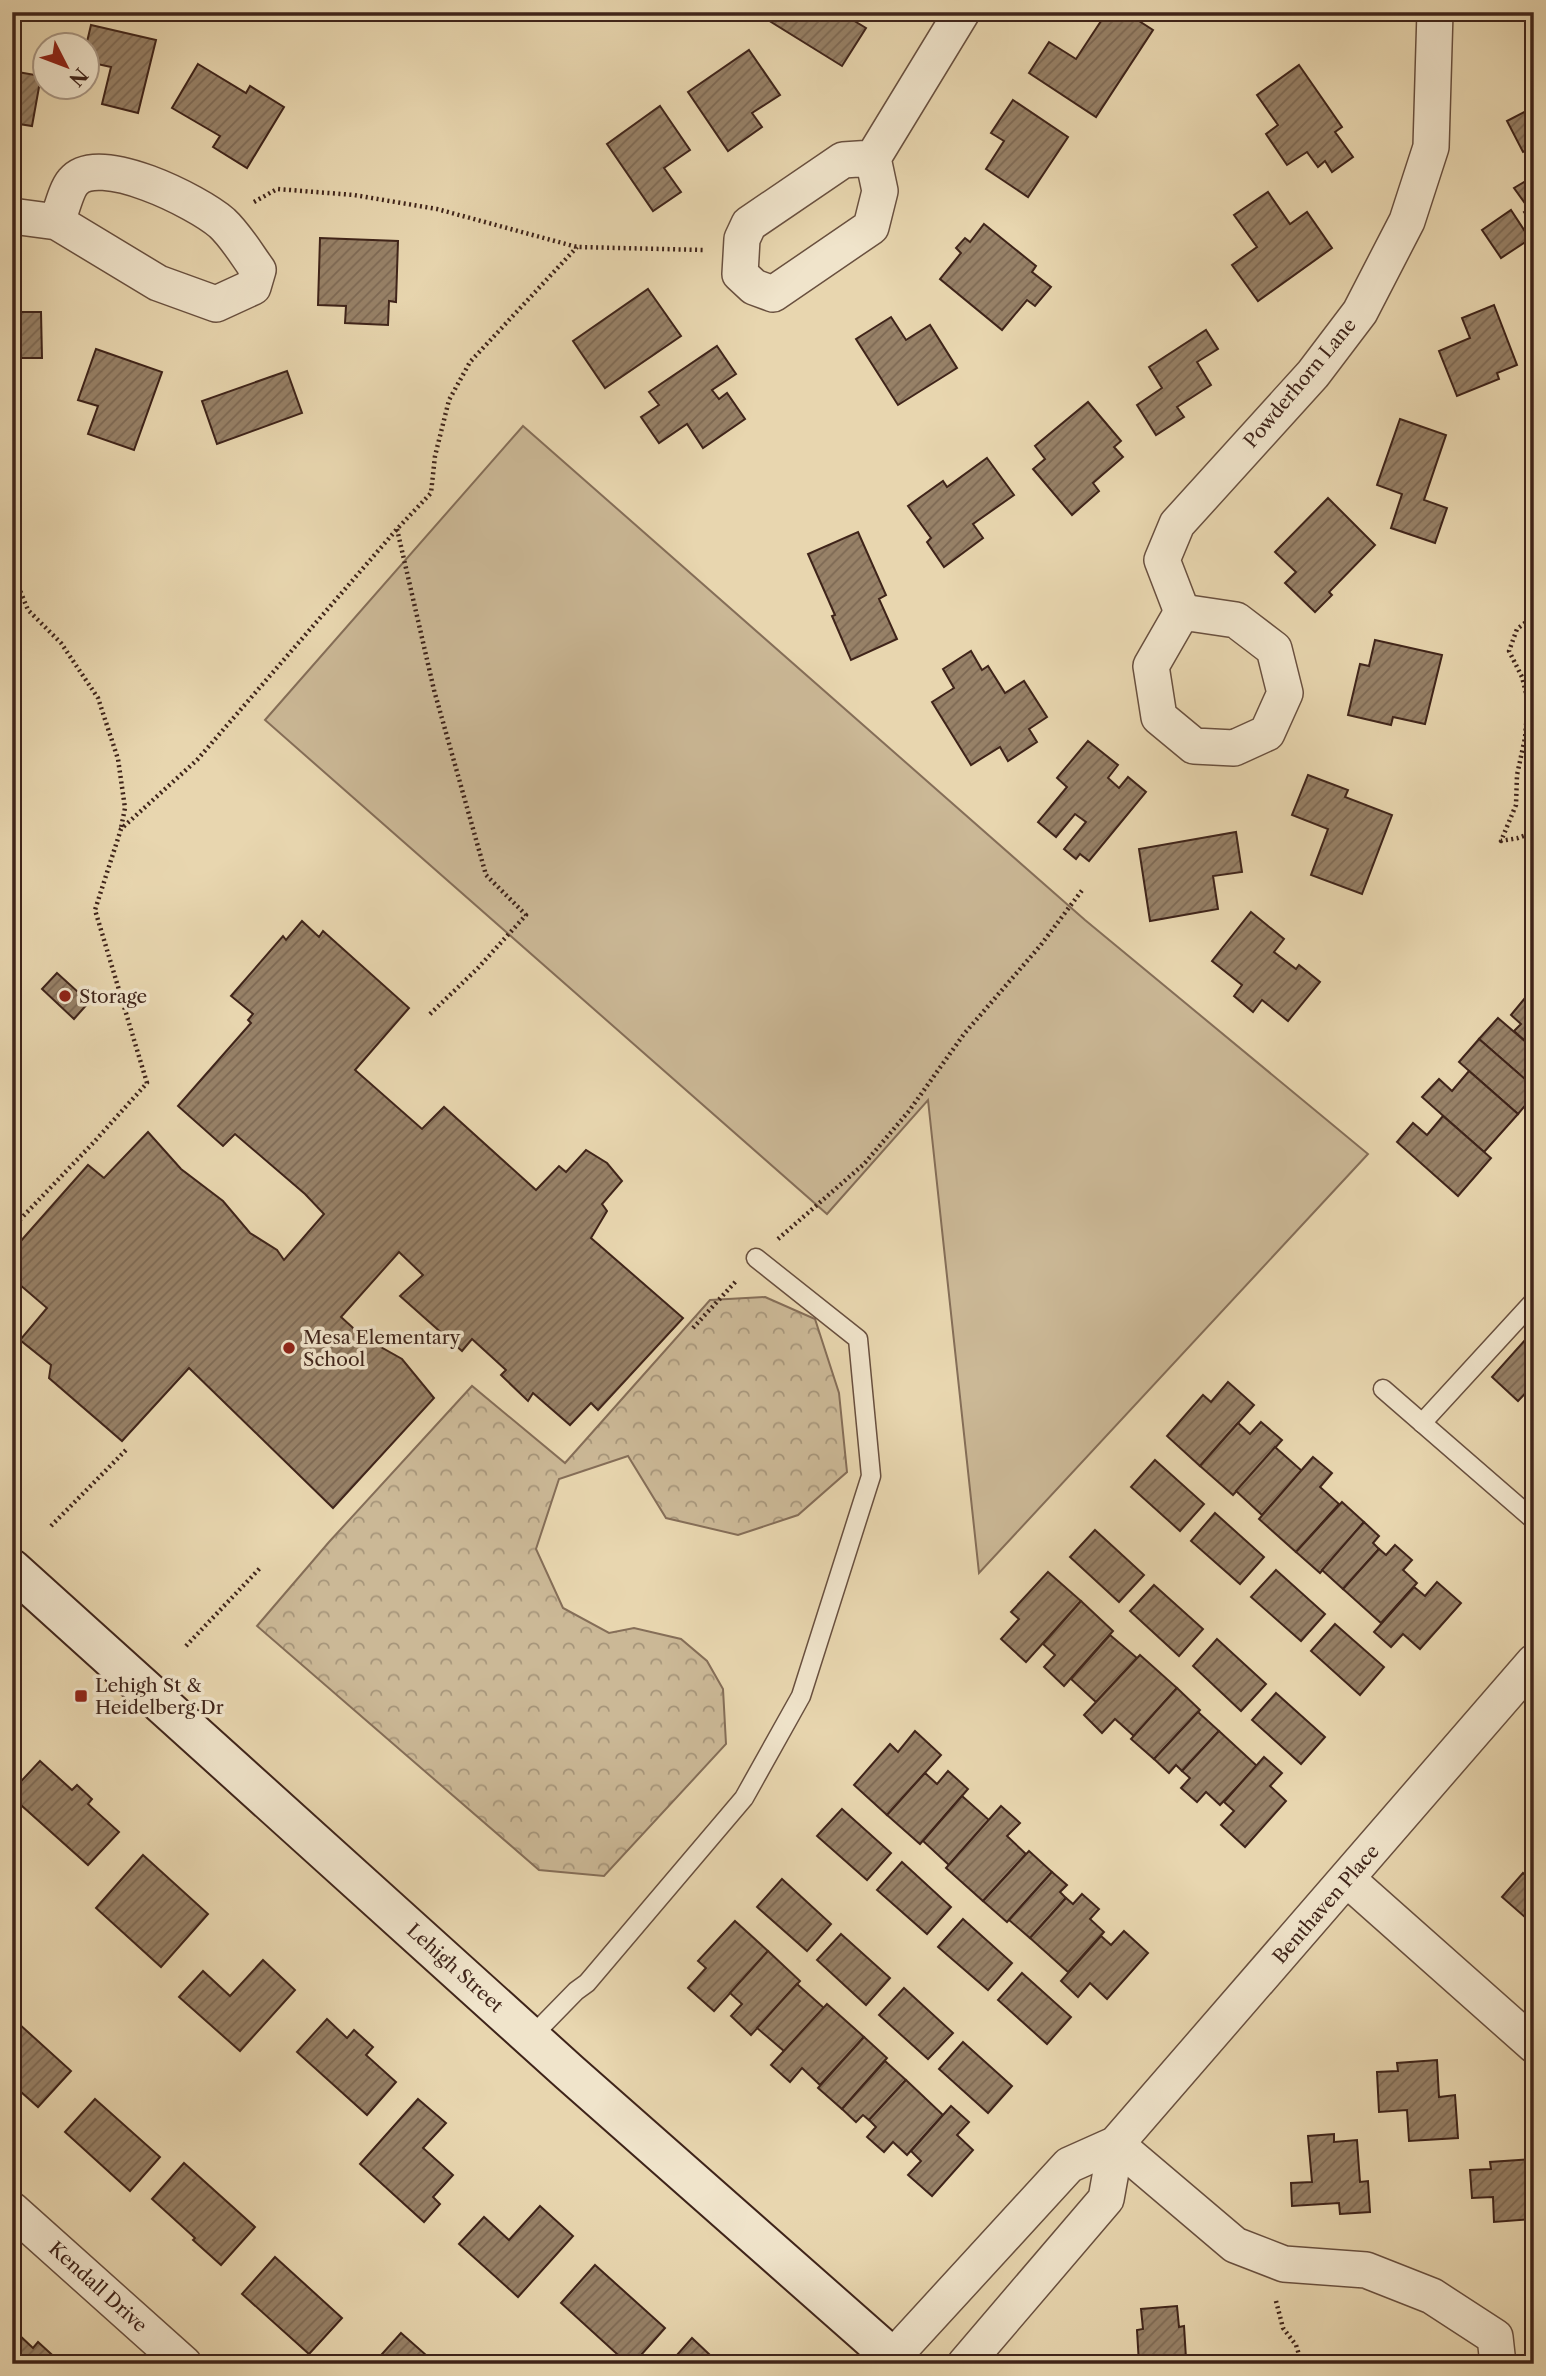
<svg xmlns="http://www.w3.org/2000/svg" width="1546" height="2376" viewBox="0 0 1546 2376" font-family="'Libre Caslon Text',serif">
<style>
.grass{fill:#cbb896;stroke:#856e58;stroke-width:2}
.forest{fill:url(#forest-crowns);stroke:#856e58;stroke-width:2}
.building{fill:url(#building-hatch);stroke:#3f241a;stroke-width:2}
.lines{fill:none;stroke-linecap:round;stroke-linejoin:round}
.lane-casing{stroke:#69503f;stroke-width:21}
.street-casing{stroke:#69503f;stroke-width:38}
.secondary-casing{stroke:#3f241a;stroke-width:42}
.path{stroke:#3f241a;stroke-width:4.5;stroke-dasharray:2 3.5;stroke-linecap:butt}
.lane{stroke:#f0e4cb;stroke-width:18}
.street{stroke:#f0e4cb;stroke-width:35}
.secondary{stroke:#f0e4cb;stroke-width:38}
.poi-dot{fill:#8f2418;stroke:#f0e4cb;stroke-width:2.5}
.labels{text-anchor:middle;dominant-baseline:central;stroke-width:7;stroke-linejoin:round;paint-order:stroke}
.street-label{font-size:19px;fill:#3f241a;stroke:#f0e4cb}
.poi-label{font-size:19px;fill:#3f241a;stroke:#f0e4cb;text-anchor:start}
</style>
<defs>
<pattern id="forest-crowns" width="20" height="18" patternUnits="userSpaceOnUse" patternTransform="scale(1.75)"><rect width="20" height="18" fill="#cbb896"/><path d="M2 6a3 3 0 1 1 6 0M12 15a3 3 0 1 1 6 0" fill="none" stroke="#a6957a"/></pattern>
<pattern id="building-hatch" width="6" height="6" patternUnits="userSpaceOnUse" patternTransform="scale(1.75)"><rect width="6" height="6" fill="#978167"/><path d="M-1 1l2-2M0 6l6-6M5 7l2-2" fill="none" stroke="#7d6954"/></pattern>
</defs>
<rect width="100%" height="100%" fill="#e8d6af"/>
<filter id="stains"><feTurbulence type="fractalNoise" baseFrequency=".00286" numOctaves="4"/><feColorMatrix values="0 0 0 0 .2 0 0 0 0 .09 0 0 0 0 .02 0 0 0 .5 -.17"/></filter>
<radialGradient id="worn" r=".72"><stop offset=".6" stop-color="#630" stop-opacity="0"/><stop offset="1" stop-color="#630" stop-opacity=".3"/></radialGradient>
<path class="grass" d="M523 426 1085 920 1368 1154 979 1573 928 1100 827 1214 265 720Z"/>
<path class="forest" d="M765 1297 815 1319 839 1393 847 1472 798 1515 738 1535 666 1518 628 1456 559 1479 536 1549 563 1608 609 1633 634 1628 681 1639 707 1661 723 1689 726 1744 604 1876 539 1870 257 1626 329 1542 472 1386 565 1463 710 1300Z"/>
<g class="building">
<path d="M755 12H844L843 14 866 28 842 66Z"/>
<path d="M1107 12H1125L1153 30 1096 117 1029 73 1049 42 1076 59Z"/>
<path d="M91 25 156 40 138 113 102 104 111 67 88 62 86 46Z"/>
<path d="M749 50 780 95 752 113 762 127 728 151 688 92Z"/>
<path d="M198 64 246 93 250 86 284 107 247 168 213 147 220 136 172 108Z"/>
<path d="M1299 65 1342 127 1335 132 1353 157 1332 172 1325 161 1318 167 1307 152 1287 165 1266 134 1278 125 1257 95Z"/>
<path d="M12 71 41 76 32 126 12 123Z"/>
<path d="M1013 100 1068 137 1028 197 986 169 1004 141 991 133Z"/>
<path d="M660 106 690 150 664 168 681 192 653 211 607 144Z"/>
<path d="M1534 107V146L1523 152 1507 121Z"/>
<path d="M1534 176V227L1524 212 1529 209 1514 188Z"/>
<path d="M1268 192 1290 224 1307 212 1332 248 1258 301 1232 265 1257 247 1234 215Z"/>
<path d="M1511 210 1530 239 1501 258 1482 230Z"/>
<path d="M984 224 1036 266 1032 272 1051 287 1035 306 1027 300 1002 330 940 279 961 253 956 248 965 238 970 242Z"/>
<path d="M320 238 398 241 396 302 389 301 388 325 345 323 346 306 318 305Z"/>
<path d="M648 289 681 336 605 388 573 341Z"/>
<path d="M1494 305 1517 365 1497 373 1499 379 1457 396 1439 351 1470 338 1462 318Z"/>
<path d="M12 312H41L42 358H12Z"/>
<path d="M891 317 906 340 930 325 957 368 898 405 856 339Z"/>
<path d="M1206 330 1218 349 1197 362 1211 385 1177 407 1184 417 1156 435 1137 405 1162 388 1149 367Z"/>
<path d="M717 346 736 374 712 390 719 399 727 393 745 419 703 448 687 424 659 443 641 417 659 405 649 392Z"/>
<path d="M96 349 162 372 134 450 88 434 98 406 78 400Z"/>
<path d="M287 371 302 413 217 444 202 401Z"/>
<path d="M1088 402 1121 441 1114 447 1123 457 1093 483 1099 491 1072 515 1033 469 1045 459 1035 446Z"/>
<path d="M1400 419 1446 435 1424 500 1447 508 1435 543 1391 528 1402 494 1377 485Z"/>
<path d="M987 458 1014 495 973 524 983 538 944 567 927 542 931 538 908 506 943 481 947 487Z"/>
<path d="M1328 498 1375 545 1329 592 1332 595 1315 612 1285 583 1296 572 1275 552Z"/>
<path d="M858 532 886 595 879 599 897 639 851 660 832 616 835 615 808 554Z"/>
<path d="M1375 640 1442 655 1425 724 1393 717 1391 725 1348 715 1360 664 1369 666Z"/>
<path d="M971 651 982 670 988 666 1005 693 1024 681 1047 717 1029 729 1037 742 1008 761 1000 747 971 765 932 702 954 688 943 669Z"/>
<path d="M1088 741 1118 765 1108 778 1119 788 1128 777 1146 792 1089 861 1080 854 1076 859 1064 849 1086 822 1075 814 1056 837 1038 822 1067 787 1057 778Z"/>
<path d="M1308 775 1348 790 1345 797 1392 815 1362 894 1311 875 1328 829 1292 815Z"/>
<path d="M1236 832 1242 872 1213 876 1218 909 1150 921 1139 849Z"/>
<path d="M1251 912 1284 939 1274 952 1296 969 1299 965 1320 982 1288 1021 1262 1000 1253 1012 1234 996 1242 985 1212 961Z"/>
<path d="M302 921 319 937 323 931 409 1008 355 1070 422 1129 444 1107 536 1190 559 1166 566 1172 586 1150 607 1163 622 1181 602 1204 607 1211 591 1238 683 1318 598 1410 591 1403 570 1425 533 1393 528 1401 501 1375 506 1370 472 1339 462 1351 400 1296 423 1275 399 1252 341 1317 363 1337 402 1359 434 1398 333 1508 189 1368 122 1441 49 1378 51 1365 20 1340 47 1308 12 1278V1251L88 1165 104 1178 148 1132 181 1169 223 1201 250 1233 277 1250 284 1260 324 1214 305 1194 235 1134 223 1146 178 1106 251 1023 248 1020 253 1014 231 996 283 936 286 940Z"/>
<path d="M57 973 89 1002 74 1019 42 989Z"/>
<path d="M1525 998 1534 1006V1049L1514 1031 1521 1024 1511 1015Z"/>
<path d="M1498 1018 1534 1049V1087L1479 1039Z"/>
<path d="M1479 1039 1534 1087V1095L1518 1114 1459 1062Z"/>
<path d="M1469 1071 1518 1114 1484 1152 1422 1097 1439 1079 1452 1091Z"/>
<path d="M1443 1116 1491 1158 1458 1196 1397 1142 1413 1123 1427 1135Z"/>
<path d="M1534 1330V1384L1518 1401 1492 1377Z"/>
<path d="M1228 1382 1254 1405 1200 1466 1167 1436 1203 1395 1211 1402Z"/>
<path d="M1261 1422 1282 1440 1233 1495 1200 1466 1238 1423 1250 1434Z"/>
<path d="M1275 1447 1302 1471 1262 1515 1236 1491Z"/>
<path d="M1313 1457 1332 1473 1320 1487 1339 1504 1296 1552 1259 1519Z"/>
<path d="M1155 1460 1204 1504 1180 1531 1131 1487Z"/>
<path d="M1342 1502 1364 1522 1320 1573 1296 1552Z"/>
<path d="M1215 1513 1264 1557 1240 1584 1191 1541Z"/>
<path d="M1364 1522 1379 1536 1373 1543 1379 1549 1343 1589 1322 1570Z"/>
<path d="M1095 1530 1144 1575 1119 1602 1070 1557Z"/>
<path d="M1395 1545 1412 1560 1403 1570 1417 1583 1381 1623 1343 1589 1379 1549 1386 1555Z"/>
<path d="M1276 1570 1325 1614 1301 1641 1251 1597Z"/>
<path d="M1048 1572 1081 1601 1026 1662 1001 1639 1019 1619 1011 1612Z"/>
<path d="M1437 1582 1461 1603 1420 1649 1403 1634 1391 1647 1374 1632 1414 1587 1425 1596Z"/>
<path d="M1154 1585 1203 1629 1179 1656 1130 1611Z"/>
<path d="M1081 1601 1113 1631 1064 1686 1044 1667 1055 1655 1043 1644Z"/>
<path d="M1335 1624 1384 1667 1360 1695 1311 1651Z"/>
<path d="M1110 1635 1137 1658 1096 1702 1071 1679Z"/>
<path d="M1217 1639 1266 1684 1241 1711 1193 1666Z"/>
<path d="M1140 1655 1177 1688 1134 1736 1115 1719 1102 1733 1084 1715Z"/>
<path d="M1177 1688 1200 1710 1154 1759 1131 1739Z"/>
<path d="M1276 1693 1325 1737 1301 1764 1252 1720Z"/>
<path d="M1198 1712 1219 1731 1182 1771 1176 1765 1169 1773 1154 1759Z"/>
<path d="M915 1731 941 1755 887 1815 854 1785 890 1744 898 1752Z"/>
<path d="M1219 1731 1257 1766 1220 1805 1206 1792 1197 1802 1181 1788 1190 1778 1182 1771Z"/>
<path d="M1264 1757 1282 1773 1270 1786 1286 1801 1245 1847 1221 1825 1234 1811 1224 1802Z"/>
<path d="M40 1761 72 1790 77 1785 92 1799 88 1804 119 1832 88 1865 12 1797V1791Z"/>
<path d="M948 1771 968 1789 920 1844 887 1815 925 1773 937 1784Z"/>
<path d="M962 1796 989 1820 949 1865 923 1841Z"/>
<path d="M1001 1806 1020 1823 1007 1836 1026 1854 983 1901 946 1868Z"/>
<path d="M842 1809 891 1853 867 1880 817 1836Z"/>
<path d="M1029 1851 1052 1872 1007 1922 983 1901Z"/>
<path d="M143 1855 208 1914 161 1967 96 1908Z"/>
<path d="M902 1862 951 1907 927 1934 877 1890Z"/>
<path d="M1052 1872 1067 1885 1060 1892 1066 1898 1030 1938 1009 1920Z"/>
<path d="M1523 1873 1534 1883V1925L1502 1897Z"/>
<path d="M782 1879 831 1924 807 1951 757 1907Z"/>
<path d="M1082 1894 1099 1909 1090 1919 1104 1932 1068 1972 1030 1938 1066 1898 1073 1904Z"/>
<path d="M963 1919 1012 1963 988 1990 938 1947Z"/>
<path d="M735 1921 768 1951 714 2011 688 1988 706 1968 698 1961Z"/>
<path d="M1124 1931 1148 1953 1107 1999 1090 1983 1078 1997 1061 1981 1101 1936 1111 1945Z"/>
<path d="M841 1934 890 1978 866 2005 817 1960Z"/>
<path d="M768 1951 800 1981 751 2035 731 2016 742 2004 730 1993Z"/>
<path d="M263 1960 295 1990 240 2051 179 1997 203 1971 230 1996Z"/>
<path d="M1022 1973 1071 2017 1047 2044 998 2000Z"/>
<path d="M797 1984 824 2008 784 2051 757 2028Z"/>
<path d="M904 1988 953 2033 928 2059 879 2015Z"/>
<path d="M827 2004 864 2037 820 2085 802 2068 790 2082 771 2065Z"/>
<path d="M327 2019 347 2038 354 2030 373 2047 366 2055 396 2082 367 2115 297 2052Z"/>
<path d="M18 2023 71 2071 38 2107 12 2084V2029Z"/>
<path d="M864 2037 887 2058 842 2109 818 2088Z"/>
<path d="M963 2042 1012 2086 988 2113 939 2069Z"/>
<path d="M1437 2060 1439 2097 1455 2095 1458 2138 1409 2141 1407 2110 1379 2112 1377 2072 1398 2071 1397 2063Z"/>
<path d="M885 2061 906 2080 869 2120 863 2115 856 2122 842 2109Z"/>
<path d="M906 2080 943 2115 907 2155 893 2142 884 2152 867 2137 876 2127 869 2120Z"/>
<path d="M95 2099 160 2157 130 2191 65 2132Z"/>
<path d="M418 2099 446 2123 423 2148 453 2175 433 2197 440 2204 424 2222 360 2164Z"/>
<path d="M951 2106 969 2122 957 2135 973 2150 932 2196 908 2175 921 2161 911 2151Z"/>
<path d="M1334 2134V2142L1357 2140 1360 2182 1368 2181 1370 2212 1340 2214 1339 2203 1292 2206 1291 2183 1312 2182 1308 2136Z"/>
<path d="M1534 2159V2219L1494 2222 1493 2197 1472 2198 1470 2170 1491 2169 1490 2162Z"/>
<path d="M184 2163 255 2227 221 2265 193 2240 195 2238 152 2199Z"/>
<path d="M540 2206 573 2236 518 2297 459 2244 484 2217 509 2240Z"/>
<path d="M275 2257 342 2318 309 2354 242 2294Z"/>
<path d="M595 2265 665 2328 633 2364H628L561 2303Z"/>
<path d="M1177 2306 1179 2327 1184 2326 1186 2358 1217 2355V2364H1139L1137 2330 1143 2329 1141 2309Z"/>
<path d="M17 2333 33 2348 38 2342 60 2362 12 2364V2338Z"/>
<path d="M401 2333 426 2355 418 2364H373Z"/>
<path d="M692 2338 710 2355 720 2364H669Z"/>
</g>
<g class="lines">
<defs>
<g id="lane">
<path d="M1383 1389 1534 1520"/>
<path d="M1422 1423 1534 1301"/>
<path d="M531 2037 576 1991 587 1983 744 1798 801 1696 871 1476 858 1339 756 1258"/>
</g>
<g id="street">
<path d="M873 158 843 160 749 224 742 239 740 274 754 287 773 294 871 227 880 191 873 158 962 12"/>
<path d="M12 216 57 222 158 283 216 304 253 287 258 270C247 255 236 236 222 223 198 202 98 151 73 182 66 190 61 212 57 222"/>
<path d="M1182 612 1162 560 1177 524 1313 374 1360 312 1407 221 1431 147 1435 12"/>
<path d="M1182 612 1236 620 1274 649 1285 693 1267 733 1234 748 1194 746 1159 717 1151 666Z"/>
<path d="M1347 1879 1534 2045"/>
<path d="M1116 2144 1235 2245 1284 2264 1366 2270 1432 2296 1495 2337 1498 2364"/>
<path d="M12 2210 184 2364"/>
<path d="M892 2358 1069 2165 1116 2144 1534 1662"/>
<path d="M965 2364 1106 2199 1116 2144"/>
</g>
<path id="secondary" d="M12 1569 569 2072 900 2364"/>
</defs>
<use href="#lane" class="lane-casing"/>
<use href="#street" class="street-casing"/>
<use href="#secondary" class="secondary-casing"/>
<g class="path">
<path d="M254 202 277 189 354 195 437 209 577 247 705 250"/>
<path d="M397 529 434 690 486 875 526 915 477 969 428 1016"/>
<path d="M12 571 28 610 61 643 98 698 118 759 125 808 121 828"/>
<path d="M1534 616 1517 629 1509 651 1522 677 1528 701 1525 738 1517 775 1516 805 1501 841 1518 838 1534 832"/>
<path d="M1534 853 1529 860 1530 877 1534 881"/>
<path d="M12 1228 94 1142 147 1083 95 910 121 829 197 760 397 529 431 493 435 456 449 400 470 362 577 247"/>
<path d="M778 1239 864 1164 909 1111 964 1034 1040 946 1083 889"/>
<path d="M693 1328 737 1280"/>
<path d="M51 1526 126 1450"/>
<path d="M186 1646 261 1567"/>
<path d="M1276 2301 1283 2328 1296 2345 1302 2364"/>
</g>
<use href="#lane" class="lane"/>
<use href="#street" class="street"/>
<use href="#secondary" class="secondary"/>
</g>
<g class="poi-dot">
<circle cx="65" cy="996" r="7"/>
<circle cx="289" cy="1348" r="7"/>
<rect x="74" y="1689" width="14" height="14" rx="3.5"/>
</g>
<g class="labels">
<g class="street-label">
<text transform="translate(1300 383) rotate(-50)">Powderhorn Lane</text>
<text transform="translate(1326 1904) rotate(-49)">Benthaven Place</text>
<text transform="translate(455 1968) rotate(42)">Lehigh Street</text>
<text transform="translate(98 2287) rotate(42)">Kendall Drive</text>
</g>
<g class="poi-label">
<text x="79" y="996">Storage</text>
<text x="303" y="1337">Mesa Elementary<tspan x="303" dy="22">School</tspan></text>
<text x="95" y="1685">Lehigh St &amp;<tspan x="95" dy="22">Heidelberg Dr</tspan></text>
</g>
</g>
<rect width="1546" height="2376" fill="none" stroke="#e8d6af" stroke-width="42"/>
<rect x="14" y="14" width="1518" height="2348" fill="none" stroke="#3f241a" stroke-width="3.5"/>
<rect x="21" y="21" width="1504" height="2334" fill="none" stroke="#3f241a" stroke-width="2"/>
<g transform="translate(66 66) rotate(132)"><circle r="33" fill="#f0e4cb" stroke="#a99784" stroke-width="2"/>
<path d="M0-5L12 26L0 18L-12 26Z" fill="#8f2418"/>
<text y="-10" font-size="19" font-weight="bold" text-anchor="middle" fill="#3f241a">N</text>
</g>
<rect width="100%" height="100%" filter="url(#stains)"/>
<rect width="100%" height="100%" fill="url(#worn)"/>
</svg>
